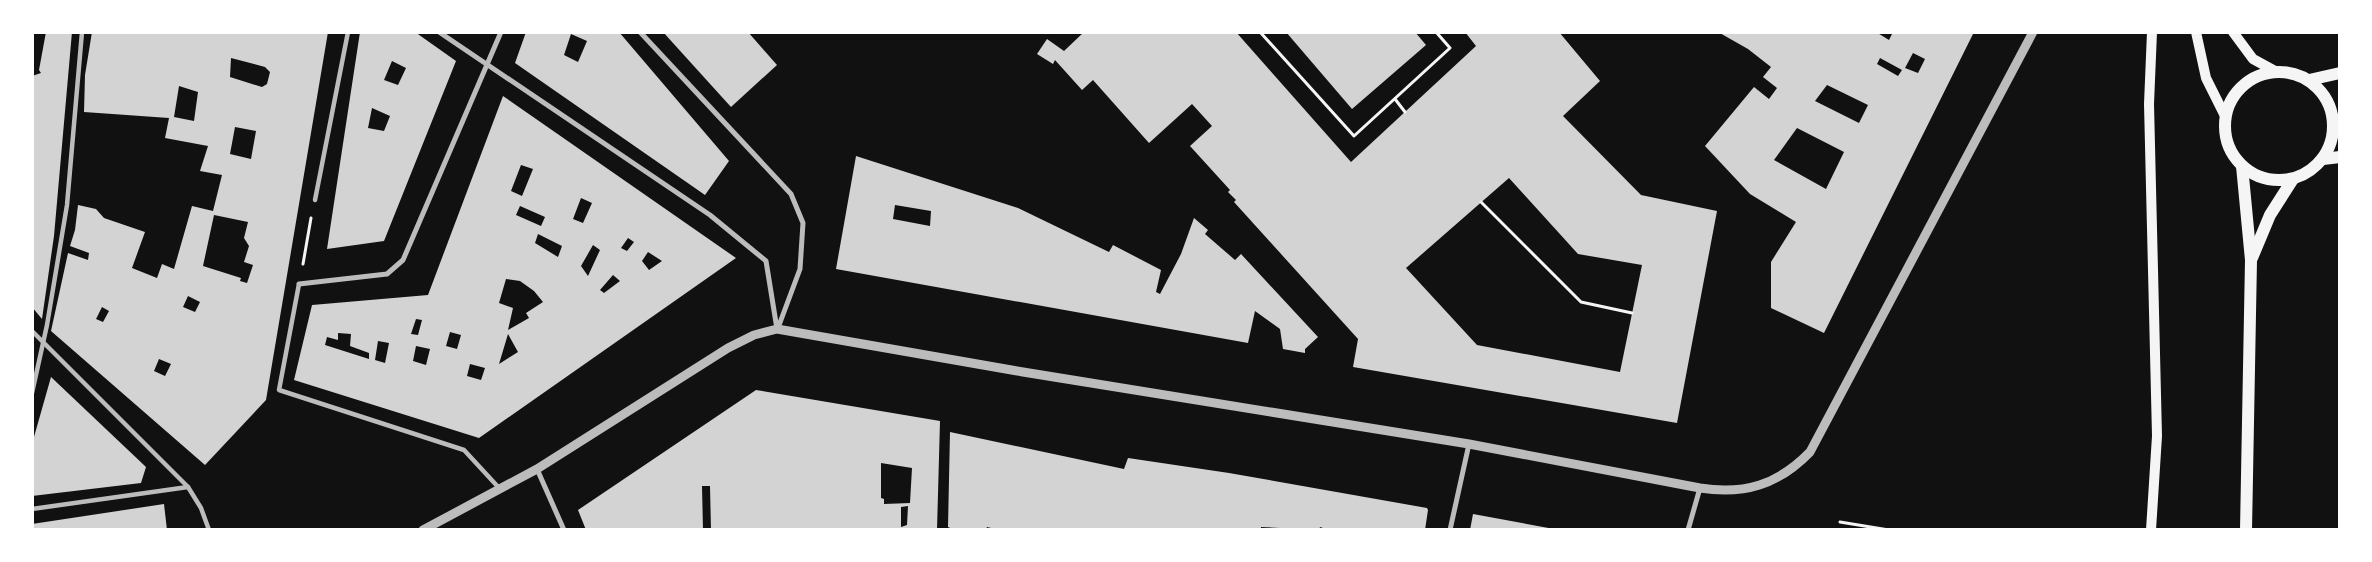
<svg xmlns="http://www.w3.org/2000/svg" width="2372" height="562" viewBox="0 0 2372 562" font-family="'Work Sans',sans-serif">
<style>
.building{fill:#d3d3d3;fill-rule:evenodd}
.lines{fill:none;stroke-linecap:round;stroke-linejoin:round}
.path{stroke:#f5f5f5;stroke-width:3}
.pedestrian{stroke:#bcbcbc;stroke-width:4.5}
.minor{stroke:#bcbcbc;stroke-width:5}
.tertiary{stroke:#bcbcbc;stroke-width:9}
.secondary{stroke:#f5f5f5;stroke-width:10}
.primary{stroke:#f5f5f5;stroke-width:12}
</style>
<rect width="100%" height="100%" fill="#111"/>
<g class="building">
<path d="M46 32H72L54 236 42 319 32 307V76L41 73 39 70Z"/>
<path d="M92 32H328L266 400 205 465 51 331 68 253 88 260 89 253 70 246 75 230 78 205 96 209 104 218 145 232 132 268 157 278 162 264 174 269 192 206 213 211 222 175 200 171 208 146 165 138 169 118 84 112 85 75ZM231 58 265 67 270 72 267 84 262 87 230 77ZM179 86 198 92 194 121 174 117ZM235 127 256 131 251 159 230 154ZM214 215 248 222 244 238 249 246 244 262 253 265 247 283 240 281 241 278 203 266ZM188 296 200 302 195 312 183 307ZM102 307 109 311 103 322 96 319ZM159 359 171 364 165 376 154 371Z"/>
<path d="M360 32H415L456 61 384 241 327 249ZM392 61 406 68 398 85 384 80ZM372 108 390 116 384 131 368 128Z"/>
<path d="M526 32H619L729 161 705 195 515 63ZM571 34 587 41 578 62 564 55Z"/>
<path d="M663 32H748L777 65 731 107Z"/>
<path d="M1084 32H1236L1351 162 1476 46 1465 32H1559L1600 81 1563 116 1641 195 1717 211 1677 423 1353 367 1358 339 1234 202 1236 200 1228 192 1230 190 1190 146 1212 126 1192 104 1149 143 1093 80 1082 90 1055 60 1053 64 1037 54 1047 39 1064 51ZM1509 178 1578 254 1642 265 1620 372 1477 345 1406 268Z"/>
<path d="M1286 32H1415L1426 45 1352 109Z"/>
<path d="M1718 32H1876L1889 40 1893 32H1974L1824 333 1771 308V262L1796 222 1750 194 1705 146 1754 87 1769 99 1777 88 1763 77 1771 67 1748 49ZM1913 53 1925 59 1918 73 1905 68ZM1880 58 1902 70 1898 76 1877 64ZM1827 85 1868 105 1859 123 1815 101ZM1797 128 1844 152 1826 189 1774 160Z"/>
<path d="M503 96 736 258 479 438 294 380 312 305 428 295ZM521 165 533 169 522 196 511 191ZM581 198 592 203 583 223 573 219ZM520 206 545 217 541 226 516 215ZM538 234 562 246 558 257 535 243ZM628 238 634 242 627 251 621 248ZM593 245 600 250 588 276 581 266ZM648 252 662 261 649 270 642 261ZM613 275 620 281 604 293 600 290ZM506 279 520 281 534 291 543 302 526 313 529 318 508 330 513 308 499 303ZM416 319 422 320 418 335 411 334ZM450 332 461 335 457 349 446 346ZM338 333 351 334 350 346 369 353V359L325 345 327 337 338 340ZM508 334 518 352 499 364ZM378 341 389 343 385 363 375 360ZM416 346 430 349 426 365 413 361ZM470 364 485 368 481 380 467 376Z"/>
<path d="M856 156 1018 208 1109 252 1113 245 1161 270 1156 292 1160 294 1181 254 1194 218 1208 230 1205 234 1235 260 1241 254 1318 337 1305 349V353L1283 349 1280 329 1255 311 1248 343 836 269ZM895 205 931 211 930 226 893 219Z"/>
<path d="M51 377 146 467 141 483 32 496V444Z"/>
<path d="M756 390 940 421 937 530H711L710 486H702L703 530H586L578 510ZM881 463 912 468 910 503 884 504V499L881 498ZM908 506 907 525 901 527V507Z"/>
<path d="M950 432 1124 469 1128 458 1229 473 1427 508 1428 510 1425 530H1329L1320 527 1319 530 1261 527V530H999L987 527 986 530H955L948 527Z"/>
<path d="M164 504 167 530H32V524Z"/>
<path d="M1473 514 1554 529V530H1470Z"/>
</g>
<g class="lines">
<g class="path">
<path d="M1260 32 1354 136 1450 48 1436 32"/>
<path d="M1395 99 1405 112"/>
<path d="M1481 202 1581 302 1632 313"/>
<path d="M303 264 311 218"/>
<path d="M1840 522 1889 530"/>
</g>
<g class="pedestrian">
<path d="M315 200 348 32"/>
<path d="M299 284 279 390 464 450 500 489"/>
<path d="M32 331 188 487 201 508 209 530"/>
<path d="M32 393 47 325 67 205 82 32"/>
<path d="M32 509 188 487"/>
</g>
<g class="minor">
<path d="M439 32 710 215 766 261 777 329"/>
<path d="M640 32 791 194 803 223 800 269 778 328"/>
<path d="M299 284 387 274 403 260 501 32"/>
<path d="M537 469 564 530"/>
<path d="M1450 530 1469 444"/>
<path d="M1688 530 1700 488"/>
</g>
<path class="tertiary" d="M423 530 537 469 728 348 754 335 777 329 1023 372 1469 444 1700 488C1744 495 1778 485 1810 452L2033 32"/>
<g class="secondary">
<path d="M2196 32 2206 78 2225 116"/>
<path d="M2233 32 2253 59 2275 71"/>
<path d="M2151 530 2157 436 2149 104 2152 32"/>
</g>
<g class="primary">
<circle cx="2279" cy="126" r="54"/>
<path d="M2309 80 2340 73"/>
<path d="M2323 159 2340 157"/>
<path d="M2242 166 2251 260 2246 530"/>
<path d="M2252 258 2270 215 2293 179"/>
</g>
</g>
<rect width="2372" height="562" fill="none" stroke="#ffffff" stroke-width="68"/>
</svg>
